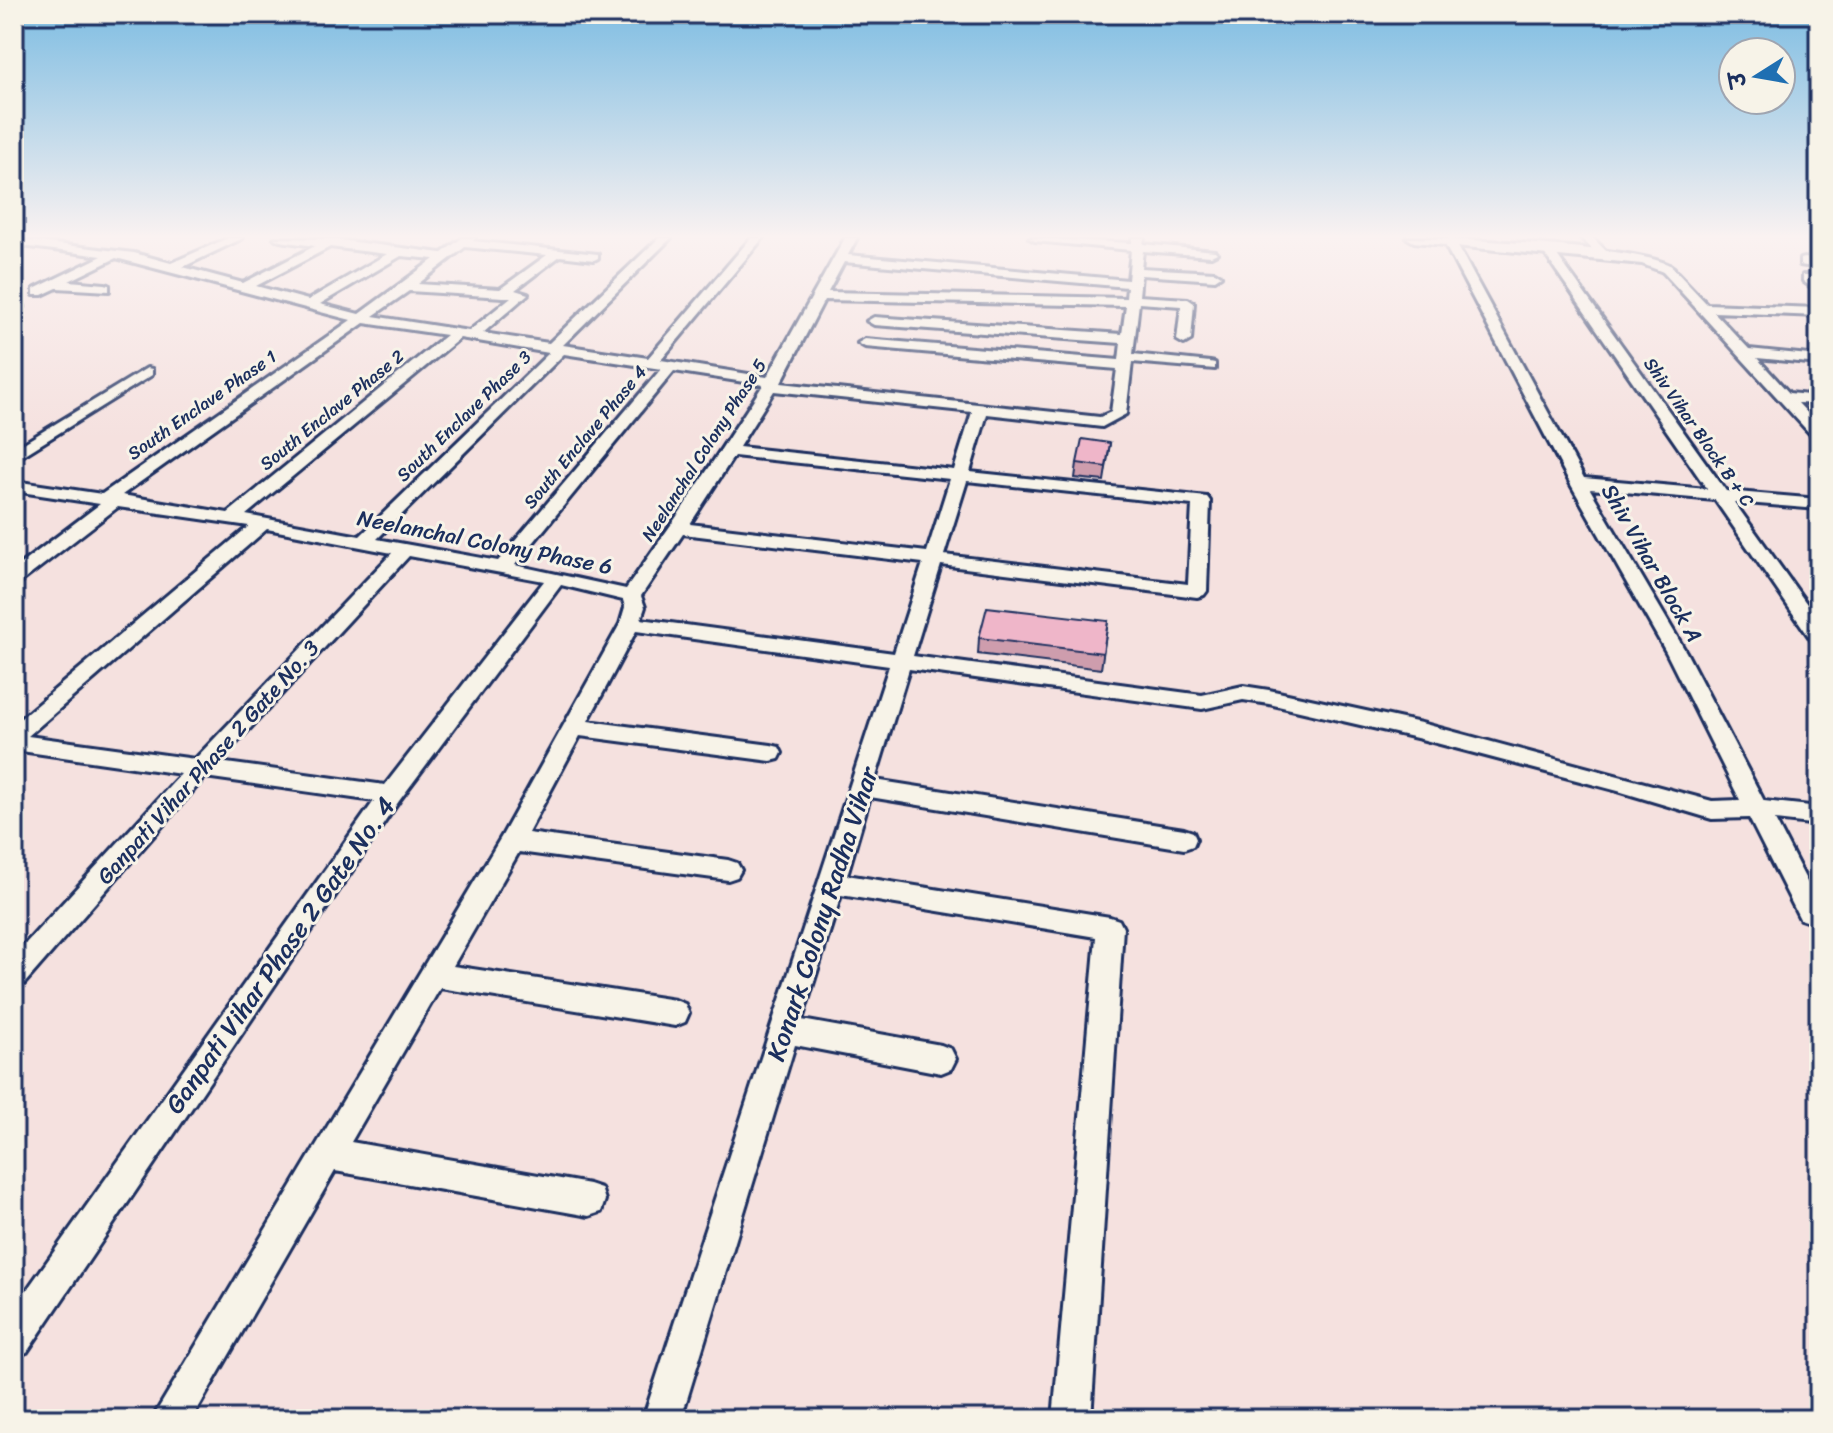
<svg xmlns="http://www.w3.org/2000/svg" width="1833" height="1433" viewBox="0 0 1833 1433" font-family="Sriracha,'Playpen Sans Deva',sans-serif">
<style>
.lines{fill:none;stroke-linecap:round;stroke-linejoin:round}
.minor-casing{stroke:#1b2f5e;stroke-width:6}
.tertiary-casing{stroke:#1b2f5e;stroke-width:6}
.minor{fill:#f7f3e8;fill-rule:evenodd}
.tertiary{fill:#f7f3e8;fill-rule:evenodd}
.wall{fill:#ce9dad;stroke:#1b2f5e;stroke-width:2}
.building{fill:#efb6c9;stroke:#1b2f5e;stroke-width:2}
.labels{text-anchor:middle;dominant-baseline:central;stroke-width:6;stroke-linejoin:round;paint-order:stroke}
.far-street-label{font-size:18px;fill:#1b2f5e;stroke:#f7f3e8}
.street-label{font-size:22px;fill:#1b2f5e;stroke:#f7f3e8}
.near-street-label{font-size:26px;fill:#1b2f5e;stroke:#f7f3e8}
</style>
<rect width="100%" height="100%" fill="#f5e1df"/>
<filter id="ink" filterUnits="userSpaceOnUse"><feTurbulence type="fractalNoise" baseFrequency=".0125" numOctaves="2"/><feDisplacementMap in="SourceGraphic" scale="16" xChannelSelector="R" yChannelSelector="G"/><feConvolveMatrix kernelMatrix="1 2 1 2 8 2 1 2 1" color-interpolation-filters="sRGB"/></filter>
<g filter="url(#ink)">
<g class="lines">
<defs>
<g id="minor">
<path d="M228 238H243L183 267 243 283 315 246 280 241 274 238 331 239 442 253 462 238H475L473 241 598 254V258L594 260 560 256 515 290 528 294 483 333 549 343 659 238H671L563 345 648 358 751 238H763L661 360 767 377 845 238H857L848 255 1128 280 1131 250 1035 241 1029 238 1132 243V238H1144L1143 244 1215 251 1217 253 1211 256 1143 251 1141 268 1215 272 1221 276 1215 280 1141 275 1139 296 1188 299 1194 303 1191 340 1184 344 1177 340 1181 306 1139 303 1133 354 1210 362 1215 363V369L1132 362 1126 414 1102 427 987 414 970 472 1207 497 1210 501 1207 591 1204 595 1197 597 941 565 913 656 1202 695 1243 686 1269 690 1421 723 1712 801 1740 800 1666 652 1570 483 1443 241 1448 238 1455 241 1584 478 1707 489 1542 250 1552 248 1726 491 1819 499V509L1734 502 1819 621V642L1812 641 1715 500 1590 489 1686 652 1764 801 1819 807V825L1775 820 1819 905V917L1809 922 1800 919 1749 818 1712 819 1618 791 1421 739 1269 704 1243 700 1202 709 909 669 875 780 1184 829 1193 832 1196 839 1193 846 1184 849 870 797 847 875 1110 917 1119 920 1123 928 1091 1419H1053L1096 937 841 895 802 1020 941 1045 951 1049 956 1059 951 1069 941 1073 795 1045 681 1419H643L889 666 636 631 588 721 771 745 779 747 782 753 779 759 771 761 580 736 528 833 728 860 737 863 741 870 737 877 728 880 519 852 453 966 675 1000 685 1004 689 1013 685 1022 675 1026 440 988 351 1142 589 1184 601 1188 605 1200 601 1212 589 1216 335 1171 192 1419H152L503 834 620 624 625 607 623 600 561 585 399 801 27 1352 14 1357V1308L374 801 205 777 24 984 14 987V956L181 774 14 750V724L249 526 118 507 21 582 14 584V569L100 504 14 491V481L102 494 351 320 116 258 69 281 105 284 109 285V291L57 288 42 295H34V289L102 256 14 245V239L134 253 171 263ZM330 247 387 254 308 300 256 286ZM465 247 547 255 500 289 418 284ZM401 256 434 259 359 314 320 304ZM844 262 1127 287 1126 298 828 292ZM409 291 503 297H511L469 331 373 316ZM824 300 1126 306 1122 334 874 317 867 321 874 325 1121 343 1119 360 865 339 858 343 865 347 1117 369 1111 412 1100 417 781 383ZM364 323 446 335 228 513 122 495ZM460 338 549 353 360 536 246 515ZM564 354 661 369 498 561 377 539ZM674 371 763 385 682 509 626 589 515 565ZM774 391 972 412 954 470 739 447ZM734 456 950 479 927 552 690 524ZM967 481 1192 505 1188 584 944 555ZM267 529 392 553 195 759 28 736ZM683 534 923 563 894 653 641 619 645 607 641 596ZM409 556 544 581 385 785 219 762Z"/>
<path d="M1581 238H1593L1610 255 1600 257Z"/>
<path d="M1804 258 1819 260V268L1800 265V259Z"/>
<path d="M1662 265H1670L1707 304 1819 308V316L1714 312 1749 349 1819 356V364L1757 358 1789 393 1819 396V404L1798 403 1819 425V439L1813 437 1662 271Z"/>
<path d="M1803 275H1811L1819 282V293L1803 281Z"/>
<path d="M14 304H23L24 307 14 313Z"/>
<path d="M147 368 152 369V375L14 461V449Z"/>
</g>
<path id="tertiary" d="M1407 238C1448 238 1650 246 1674 268L1666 273 1642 264 1414 242Z"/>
</defs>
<use href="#minor" class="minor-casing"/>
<use href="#tertiary" class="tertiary-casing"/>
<use href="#minor" class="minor"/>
<use href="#tertiary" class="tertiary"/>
</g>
<g class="wall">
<path d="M1110 443 1104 481 1075 478 1077 463Z"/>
<path d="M1108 621 1101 669 978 654 979 638Z"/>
</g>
<g class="building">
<path d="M1082 439 1110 443 1106 467 1077 463Z"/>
<path d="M987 607 1108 621 1103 653 979 638Z"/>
</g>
</g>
<linearGradient id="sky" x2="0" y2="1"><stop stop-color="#7cbce2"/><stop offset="0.54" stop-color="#faf2f1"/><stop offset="1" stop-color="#faf2f1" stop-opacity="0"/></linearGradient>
<rect width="1833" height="438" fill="url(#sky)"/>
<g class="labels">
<g class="far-street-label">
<text transform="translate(202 405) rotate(-35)">South Enclave Phase 1</text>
<text transform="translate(332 410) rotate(-39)">South Enclave Phase 2</text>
<text transform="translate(464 416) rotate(-44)">South Enclave Phase 3</text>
<text transform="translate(1699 432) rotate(55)">Shiv Vihar Block B + C</text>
<text transform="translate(585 437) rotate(-50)">South Enclave Phase 4</text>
<text transform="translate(704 450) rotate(-57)">Neelanchal Colony Phase 5</text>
</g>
<g class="street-label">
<text transform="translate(485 542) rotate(11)">Neelanchal Colony Phase 6</text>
<text transform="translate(1652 563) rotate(60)">Shiv Vihar Block A</text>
<text transform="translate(208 762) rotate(-48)">Ganpati Vihar Phase 2 Gate No. 3</text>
</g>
<g class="near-street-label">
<text transform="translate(822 914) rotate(-72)">Konark Colony Radha Vihar</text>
<text transform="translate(280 955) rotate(-55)">Ganpati Vihar Phase 2 Gate No. 4</text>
</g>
</g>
<rect width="1833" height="1433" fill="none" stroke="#f7f3e8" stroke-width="48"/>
<rect x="24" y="24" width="1785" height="1385" fill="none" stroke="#1b2f5e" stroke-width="3" filter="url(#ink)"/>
<g transform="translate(1757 76) rotate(259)"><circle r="38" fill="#f7f3e8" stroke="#9fa5b1" stroke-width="2"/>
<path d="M0-6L14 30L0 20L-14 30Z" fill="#1f6fb2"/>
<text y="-12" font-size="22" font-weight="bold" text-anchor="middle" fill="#1b2f5e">उ</text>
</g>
</svg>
